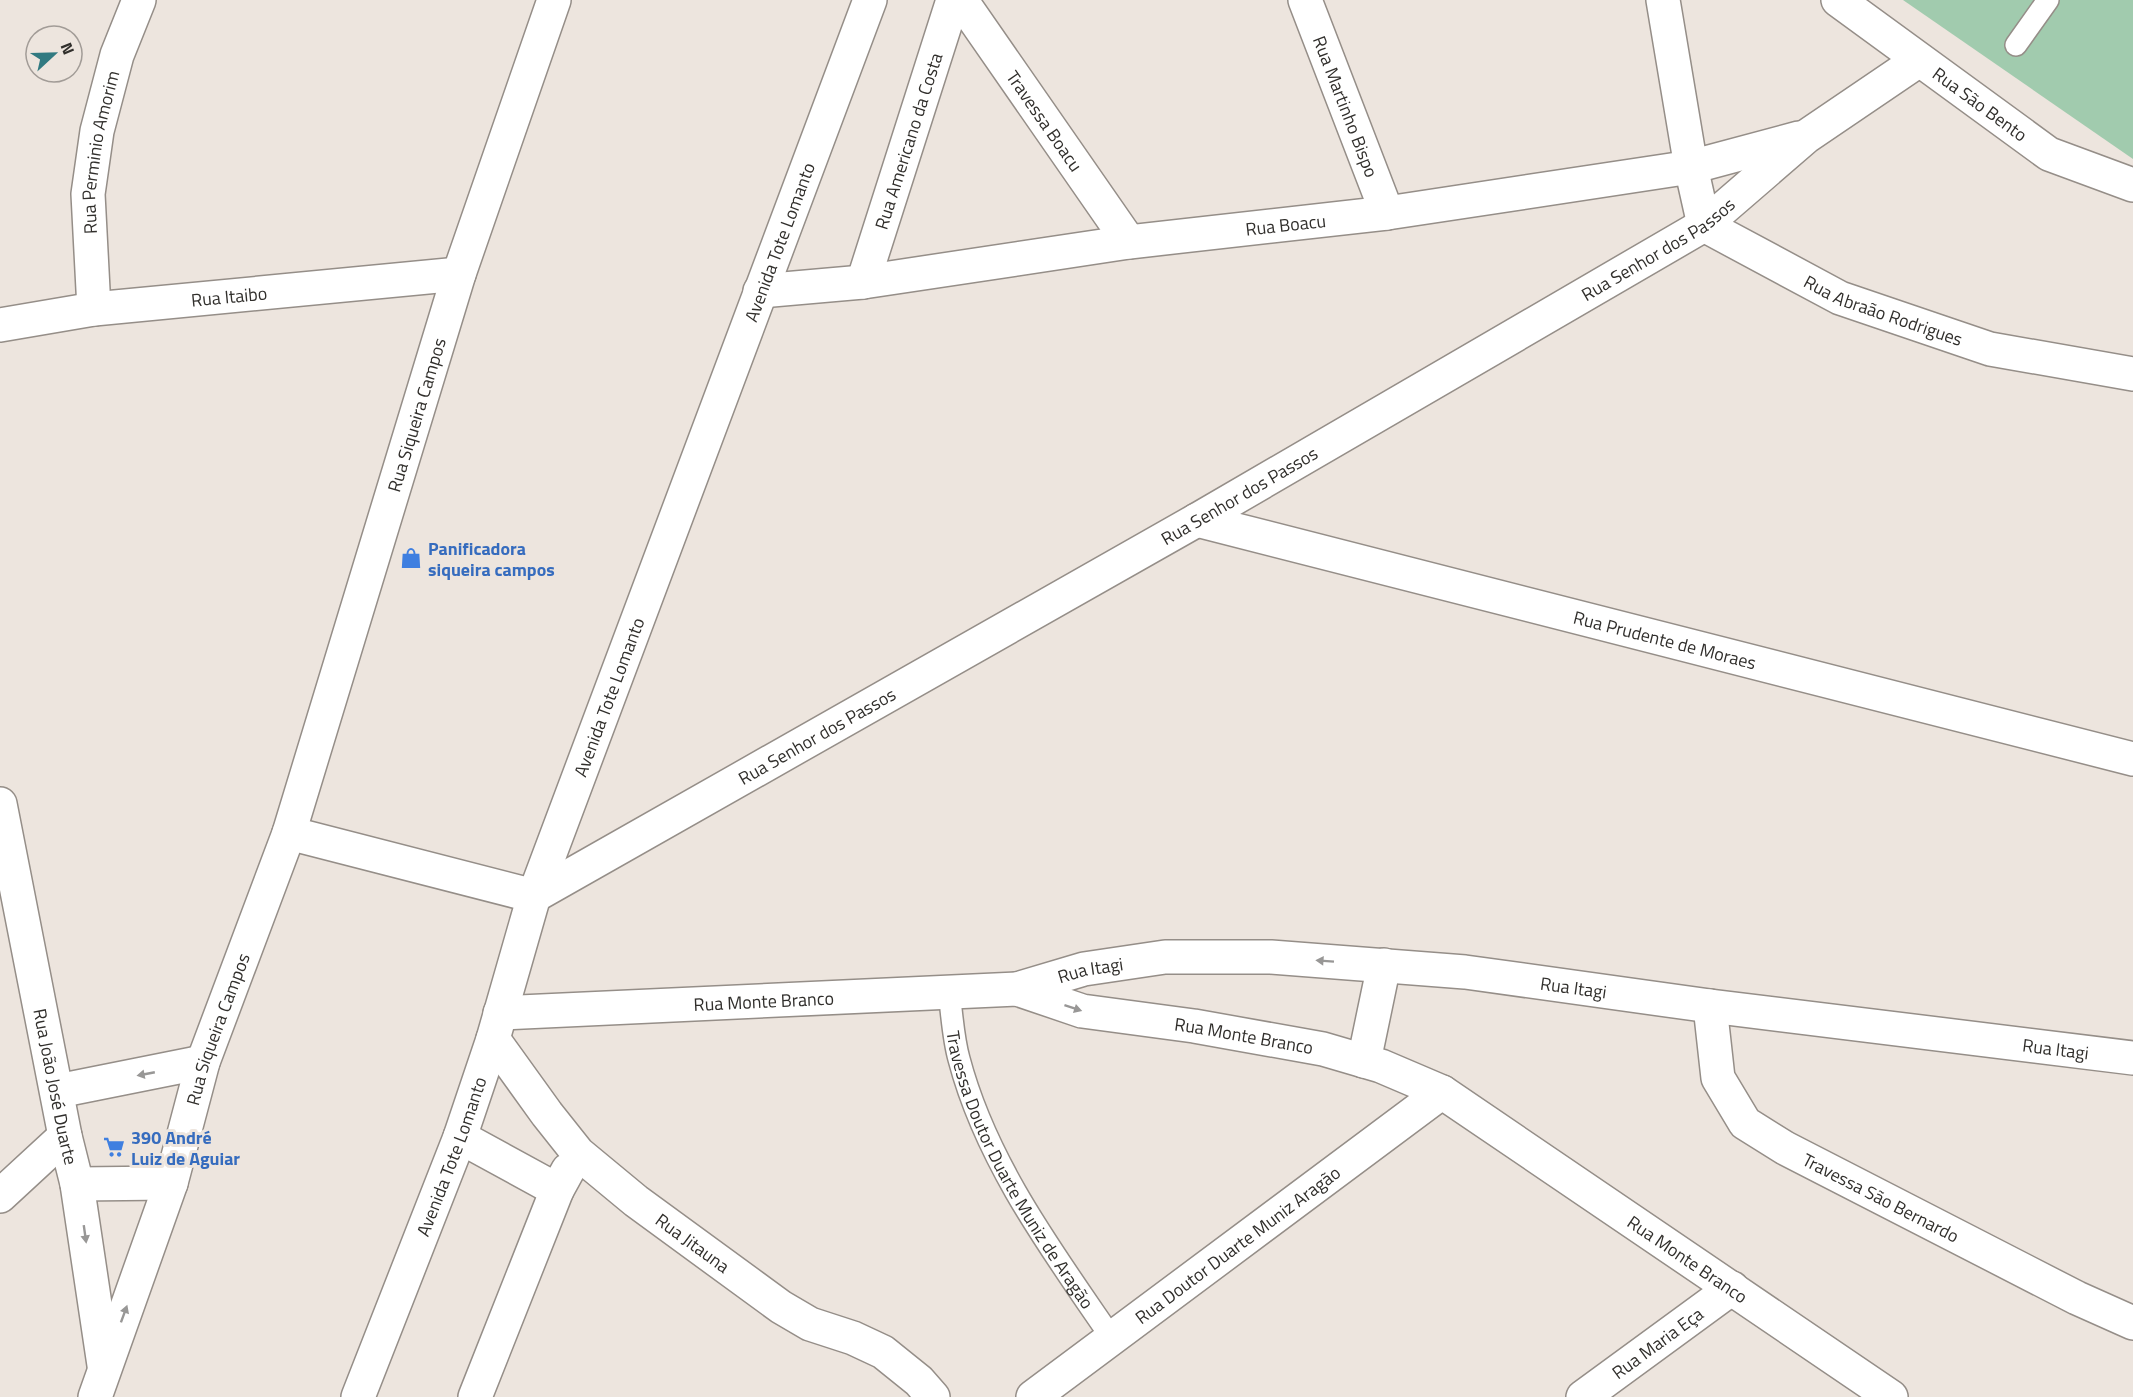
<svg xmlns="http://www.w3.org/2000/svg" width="2133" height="1397" viewBox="0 0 2133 1397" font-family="'Titillium Web',sans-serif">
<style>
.green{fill:#a1cbae}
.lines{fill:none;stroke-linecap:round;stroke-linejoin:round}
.service-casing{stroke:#958e88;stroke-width:24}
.minor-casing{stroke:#958e88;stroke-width:36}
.tertiary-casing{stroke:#958e88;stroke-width:36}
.secondary-casing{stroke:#958e88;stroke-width:36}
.service{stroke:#fff;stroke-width:21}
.minor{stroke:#fff;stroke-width:33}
.tertiary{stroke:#fff;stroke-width:33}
.secondary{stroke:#fff;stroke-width:33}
.oneway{fill:#989796}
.labels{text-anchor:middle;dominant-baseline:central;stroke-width:6;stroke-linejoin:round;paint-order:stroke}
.street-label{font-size:18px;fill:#312f2c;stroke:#ede5de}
.shop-label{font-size:18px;font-weight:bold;fill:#366cbe;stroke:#ede5de;text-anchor:start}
</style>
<rect width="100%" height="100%" fill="#ede5de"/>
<path class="green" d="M1903 0H2133V159Z"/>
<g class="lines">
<defs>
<g id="service">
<path d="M2016 45 2048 0"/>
<path id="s1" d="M949 992C952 1014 953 1038 959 1059 986 1162 1052 1251 1111 1337"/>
</g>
<g id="minor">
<path id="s2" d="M961 0 1129 242"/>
<path id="s3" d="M1305 0 1387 213"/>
<path id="s4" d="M1663 0 1691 167 1704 225 1840 298 1990 349 2133 374"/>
<path id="s5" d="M1838 0 2049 154 2133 185"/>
<path id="s6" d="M863 282 953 0"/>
<path id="s7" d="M760 291 863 282 1129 242 1387 213 1691 167 1799 138"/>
<path id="s8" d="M94 309 88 194 97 131 117 55 139 0"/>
<path id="s9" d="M0 325 94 309 459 274"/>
<path id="s10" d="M1197 520 2133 759"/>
<path id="s11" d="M289 833 534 896 1197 520 1704 225 1807 136 1919 60"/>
<path id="s12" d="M1017 989 1084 969 1165 957H1271L1465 972 1710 1006 2133 1058"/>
<path id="s13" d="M1710 1006 1718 1078 1745 1123 1785 1148 2077 1298 2133 1323"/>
<path id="s14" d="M500 1013 1017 989 1082 1011 1194 1026 1323 1049 1381 1066 1442 1092 1891 1397"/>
<path id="s15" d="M493 1039 547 1114 578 1153 636 1201 781 1307 810 1324 853 1338 883 1352 919 1381 933 1397"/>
<path d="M1364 1061 1384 965"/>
<path d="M460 1137 557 1190 568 1170"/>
<path d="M0 1196 65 1136"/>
<path d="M475 1397 557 1190"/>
<path id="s16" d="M1033 1397 1442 1092"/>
<path id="s17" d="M1583 1397 1732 1288"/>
</g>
<g id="tertiary">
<path id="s18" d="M0 804 65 1136 77 1184 104 1365"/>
<path d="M58 1091 203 1062"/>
<path d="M77 1184 171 1183"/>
<path id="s19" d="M95 1397 171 1183 203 1062 289 833 459 274 554 0"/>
</g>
<g id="secondary">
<path id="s20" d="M358 1397 460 1137 493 1039 534 896 870 0"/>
</g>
</defs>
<use href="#service" class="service-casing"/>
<use href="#minor" class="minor-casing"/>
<use href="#tertiary" class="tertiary-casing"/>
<use href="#secondary" class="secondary-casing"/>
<use href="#service" class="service"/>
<use href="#minor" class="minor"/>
<use href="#tertiary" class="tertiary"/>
<use href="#secondary" class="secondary"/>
</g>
<defs><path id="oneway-solid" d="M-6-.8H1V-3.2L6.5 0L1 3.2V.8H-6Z" transform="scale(1.5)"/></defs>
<g class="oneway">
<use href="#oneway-solid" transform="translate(1325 961) rotate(-176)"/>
<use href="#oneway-solid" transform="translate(1073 1008) rotate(18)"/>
<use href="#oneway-solid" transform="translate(146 1074) rotate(169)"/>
<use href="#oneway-solid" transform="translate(85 1234) rotate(82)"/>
<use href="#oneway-solid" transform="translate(124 1314) rotate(-70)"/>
</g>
<defs>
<symbol id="shop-bare" viewBox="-9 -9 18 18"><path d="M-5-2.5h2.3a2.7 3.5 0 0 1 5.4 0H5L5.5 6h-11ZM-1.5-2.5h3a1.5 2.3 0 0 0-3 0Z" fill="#3f7fe0" stroke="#ede5de" stroke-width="2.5" paint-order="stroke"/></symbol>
<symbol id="supermarket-bare" viewBox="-9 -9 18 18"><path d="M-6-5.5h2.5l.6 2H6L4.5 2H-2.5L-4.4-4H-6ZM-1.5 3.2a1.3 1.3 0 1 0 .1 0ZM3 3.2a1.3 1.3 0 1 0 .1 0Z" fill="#3f7fe0" stroke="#ede5de" stroke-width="2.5" paint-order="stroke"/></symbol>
</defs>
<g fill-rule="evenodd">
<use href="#shop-bare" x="396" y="543" width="30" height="30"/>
<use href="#supermarket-bare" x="99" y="1132" width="30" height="30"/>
</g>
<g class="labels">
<g class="street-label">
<text stroke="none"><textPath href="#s5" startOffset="176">Rua São Bento</textPath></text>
<text stroke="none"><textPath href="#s3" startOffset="114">Rua Martinho Bispo</textPath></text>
<text stroke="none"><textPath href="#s2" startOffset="147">Travessa Boacu</textPath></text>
<text stroke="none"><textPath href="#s6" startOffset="148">Rua Americano da Costa</textPath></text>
<text stroke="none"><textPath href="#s8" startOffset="158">Rua Perminio Amorim</textPath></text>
<text stroke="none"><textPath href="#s7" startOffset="530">Rua Boacu</textPath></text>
<text stroke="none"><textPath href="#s20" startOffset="1230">Avenida Tote Lomanto</textPath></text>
<text stroke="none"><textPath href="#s11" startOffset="1550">Rua Senhor dos Passos</textPath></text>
<text stroke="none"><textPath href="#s9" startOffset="231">Rua Itaibo</textPath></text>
<text stroke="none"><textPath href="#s4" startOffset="428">Rua Abraão Rodrigues</textPath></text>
<text stroke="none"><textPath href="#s19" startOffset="1034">Rua Siqueira Campos</textPath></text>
<text stroke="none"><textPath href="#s11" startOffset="1064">Rua Senhor dos Passos</textPath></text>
<text stroke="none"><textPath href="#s10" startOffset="483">Rua Prudente de Moraes</textPath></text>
<text stroke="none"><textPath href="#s20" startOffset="744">Avenida Tote Lomanto</textPath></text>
<text stroke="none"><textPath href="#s11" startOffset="578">Rua Senhor dos Passos</textPath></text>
<text stroke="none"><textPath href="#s12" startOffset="76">Rua Itagi</textPath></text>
<text stroke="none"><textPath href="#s12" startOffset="562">Rua Itagi</textPath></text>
<text stroke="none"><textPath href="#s14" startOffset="264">Rua Monte Branco</textPath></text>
<text stroke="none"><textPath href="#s19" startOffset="388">Rua Siqueira Campos</textPath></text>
<text stroke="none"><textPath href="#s14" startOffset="750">Rua Monte Branco</textPath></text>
<text stroke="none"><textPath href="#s12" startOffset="1048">Rua Itagi</textPath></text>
<text stroke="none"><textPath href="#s18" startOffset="288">Rua João José Duarte</textPath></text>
<text stroke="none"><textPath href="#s20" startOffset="258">Avenida Tote Lomanto</textPath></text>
<text stroke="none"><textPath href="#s1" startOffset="194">Travessa Doutor Duarte Muniz de Aragão</textPath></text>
<text stroke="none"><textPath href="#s13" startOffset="280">Travessa São Bernardo</textPath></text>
<text stroke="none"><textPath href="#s15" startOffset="288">Rua Jitauna</textPath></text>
<text stroke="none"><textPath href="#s16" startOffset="255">Rua Doutor Duarte Muniz Aragão</textPath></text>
<text stroke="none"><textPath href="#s14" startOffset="1254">Rua Monte Branco</textPath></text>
<text stroke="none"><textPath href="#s17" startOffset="92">Rua Maria Eça</textPath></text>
</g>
<g class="shop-label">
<text x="428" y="548">Panificadora<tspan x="428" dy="21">siqueira campos</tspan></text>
<text x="131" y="1137">390 André<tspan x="131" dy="21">Luiz de Aguiar</tspan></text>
</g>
</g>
<g transform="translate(54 54) rotate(68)"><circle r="28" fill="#ede5de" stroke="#a29c97" stroke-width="1.5"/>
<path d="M0-4.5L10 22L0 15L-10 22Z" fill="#317a81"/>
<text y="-9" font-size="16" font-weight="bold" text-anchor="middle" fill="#312f2c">N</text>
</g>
</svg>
